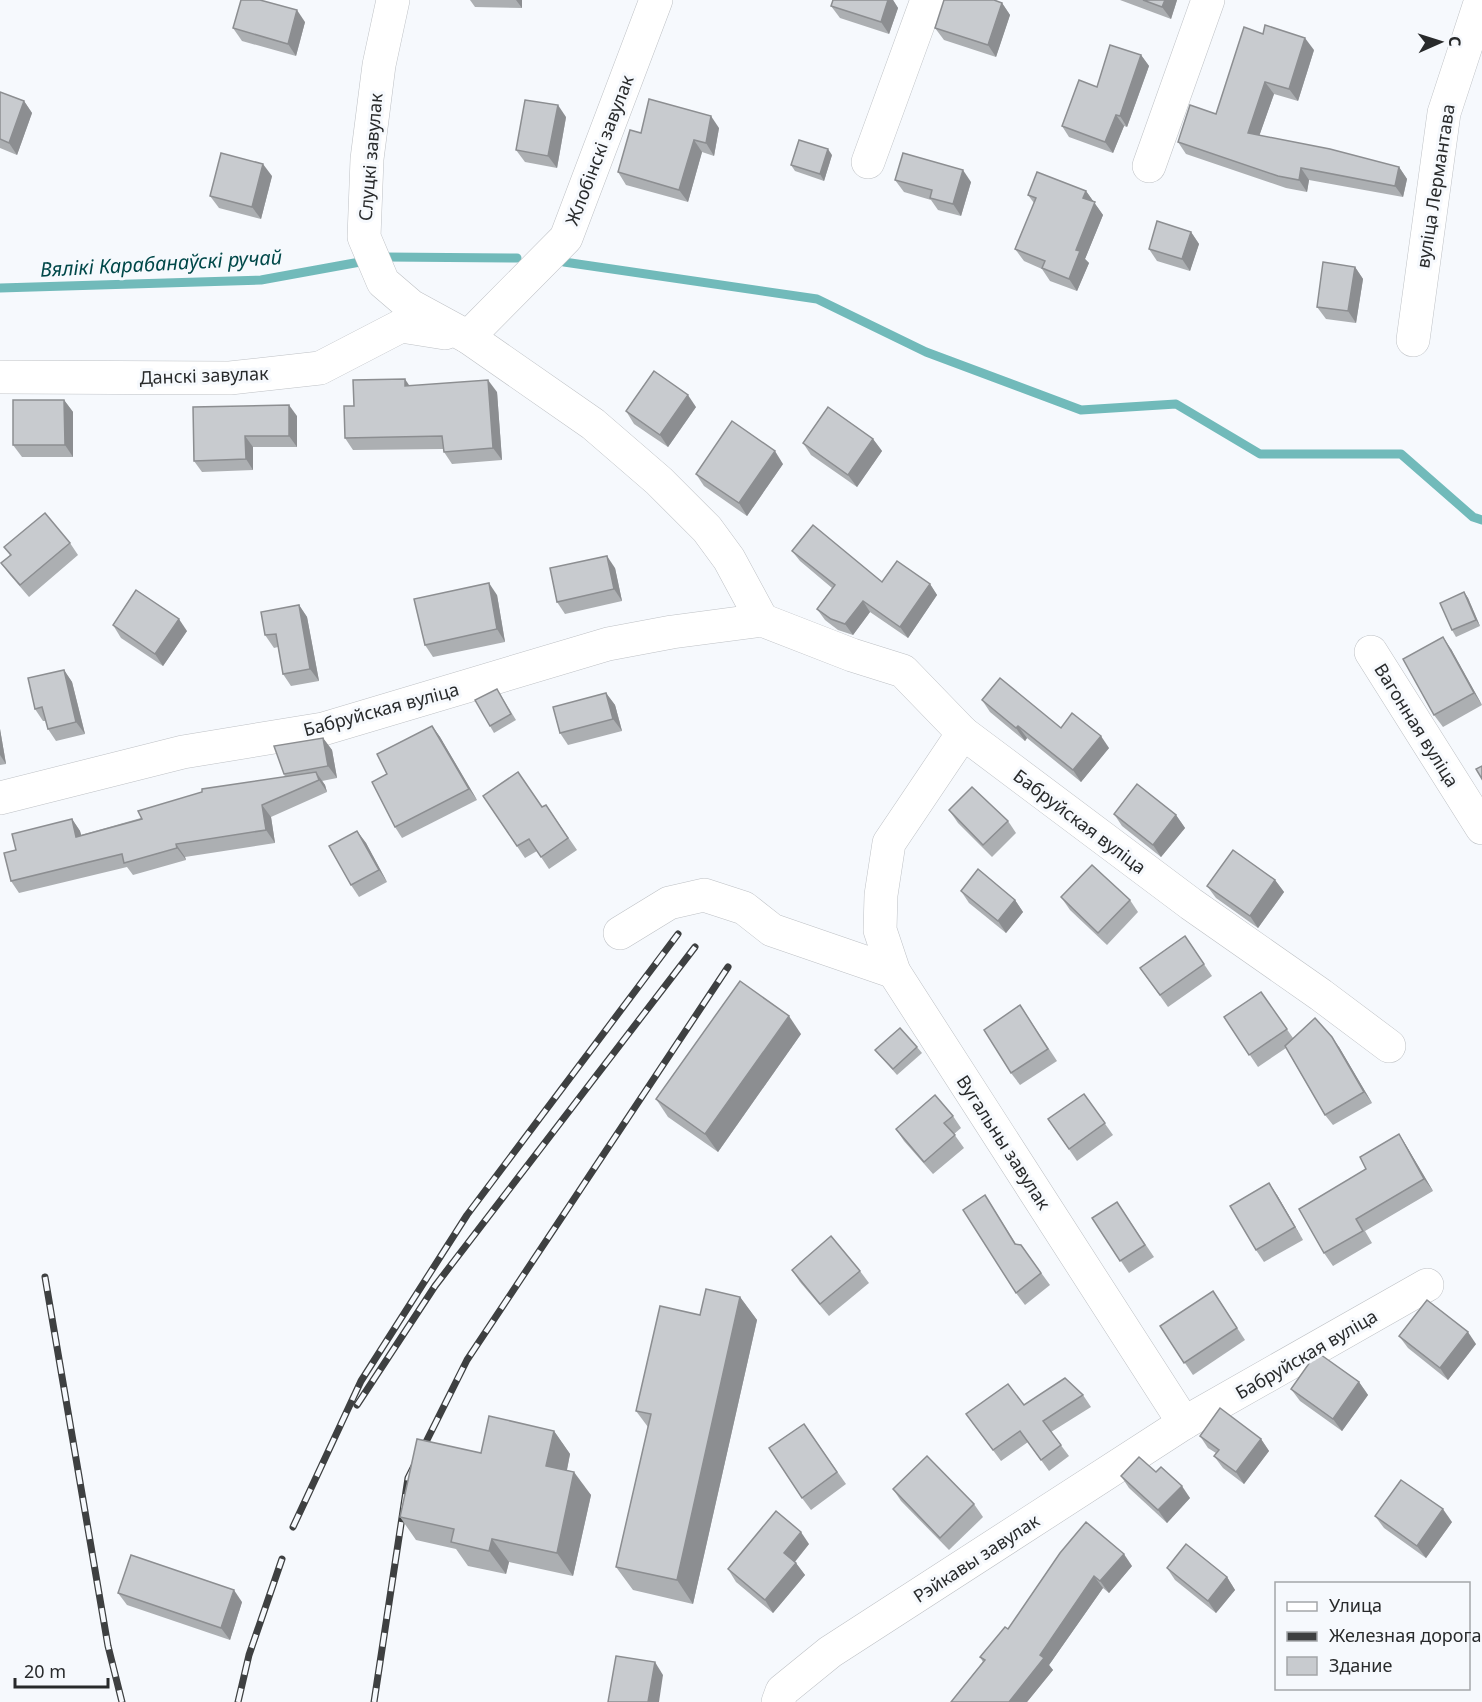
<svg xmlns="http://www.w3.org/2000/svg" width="1482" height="1702" viewBox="0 0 1482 1702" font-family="'Noto Sans',sans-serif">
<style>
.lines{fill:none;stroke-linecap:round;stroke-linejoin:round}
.stream{stroke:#71baba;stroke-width:9}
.street-casing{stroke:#bec1c5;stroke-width:34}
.street{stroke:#fff;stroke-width:33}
.rail-casing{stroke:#3e4041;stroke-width:7}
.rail{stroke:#f6f9fd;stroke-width:4.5;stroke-dasharray:14;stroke-linecap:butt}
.wall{fill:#acafb2}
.shaded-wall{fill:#8c8e91}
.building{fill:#c8cbcf;stroke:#8c8e91;stroke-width:1.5}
.labels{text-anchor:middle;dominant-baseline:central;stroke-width:6;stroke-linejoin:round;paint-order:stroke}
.street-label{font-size:18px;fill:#282a2b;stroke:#f6f9fd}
.water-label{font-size:20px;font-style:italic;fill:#014849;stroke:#f6f9fd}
</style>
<rect width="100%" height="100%" fill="#f6f9fd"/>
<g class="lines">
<g class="stream">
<path d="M386 257 517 258"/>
<path d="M564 262 817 299 926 352 1081 410 1176 404 1260 454H1401L1473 517 1482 520"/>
<path d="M0 288 261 280 360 262"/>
</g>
<defs>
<g id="street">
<path d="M393 0 379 65 367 159 364 237 383 282 411 306 468 337 593 424 659 481 707 529 729 559 762 620"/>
<path d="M868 162 927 0"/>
<path d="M1149 166 1208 0"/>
<path d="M468 337 566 238 656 0"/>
<path d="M1413 340 1444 113 1481 0"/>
<path d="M0 377 230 378 320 368 401 326 445 333"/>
<path d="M1371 652 1482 828"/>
<path d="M963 733 889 843 881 895 880 930 894 972 1184 1423"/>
<path d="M0 798 183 752 323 729 608 644 672 632 762 620 852 655 903 671 963 733 1191 904 1321 995 1389 1046"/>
<path d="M620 933 669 903 704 895 744 908 772 930 894 972"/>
<path d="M778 1702 782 1691 830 1652 1184 1423 1427 1285"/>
</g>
</defs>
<use href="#street" class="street-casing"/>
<use href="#street" class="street"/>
<defs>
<g id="rail">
<path d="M45 1277 108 1646 122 1702"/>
<path d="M357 1405 435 1286 695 947"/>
<path d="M293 1527 361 1381 467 1215 678 934"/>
<path d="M238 1702 249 1655 282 1559"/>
<path d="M374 1702 408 1478 467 1360 728 967"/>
</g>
</defs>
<use href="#rail" class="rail-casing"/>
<use href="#rail" class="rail"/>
</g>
<g class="wall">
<path d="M470 0H522V8L475 7Z"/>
<path d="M833 0H893L898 8 889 34 840 18 831 6Z"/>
<path d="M1120 0H1177L1171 19Z"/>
<path d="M1002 3 1010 15 996 57 944 40 935 28Z"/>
<path d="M305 22 296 56 242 41 233 28Z"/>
<path d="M1314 50 1298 101 1274 94 1259 136 1399 167 1407 179 1403 197 1309 180 1307 192 1286 188 1186 154 1178 142 1216 114Z"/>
<path d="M1141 55 1149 66 1127 127 1124 126 1113 153 1069 137 1062 126 1097 87Z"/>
<path d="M0 92 24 101 32 113 17 155 0 148Z"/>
<path d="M566 117 557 168 525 162 516 150Z"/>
<path d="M719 128 714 156 702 152 688 202 626 185 618 172 641 133Z"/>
<path d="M832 155 824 181 795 171 791 165Z"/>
<path d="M272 176 261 219 219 208 210 196Z"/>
<path d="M895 180 971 182 961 216 938 210 931 200 904 192Z"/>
<path d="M1086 191 1103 215 1085 259 1089 263 1077 291 1050 281 1042 269 1024 261 1015 249 1034 203 1028 195Z"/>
<path d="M1191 232 1199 244 1190 271 1157 261 1149 249Z"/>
<path d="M1355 267 1363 279 1356 323 1326 319 1317 307Z"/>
<path d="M410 386 497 392 502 460 452 464 444 452 443 449 353 450 345 438 354 406Z"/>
<path d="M64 400 73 412V457H22L13 445Z"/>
<path d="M193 407 297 416V447H253V470L202 472 194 461Z"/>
<path d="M696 407 668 447 634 424 626 411Z"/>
<path d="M873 439 882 451 857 487 811 455 803 443Z"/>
<path d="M783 464 747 516 704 486 696 474Z"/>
<path d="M70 543 78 555 29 597 10 575 1 563 10 555 4 547Z"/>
<path d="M792 551 882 582 930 584 937 595 908 638 870 612 853 635 838 630 825 620 817 609 832 588 800 561Z"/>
<path d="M615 568 622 601 565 614 557 602Z"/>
<path d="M1464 592 1468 598 1480 626 1456 637 1452 630Z"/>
<path d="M497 595 505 642 433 657 425 645Z"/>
<path d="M299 605 307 617 319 681 291 686 283 674 278 647 274 648 265 635Z"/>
<path d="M113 625 187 631 163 666 121 638Z"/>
<path d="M1451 649 1482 705 1443 727 1434 715Z"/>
<path d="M64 670 72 682 85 734 56 741 48 729 46 721H43L35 709Z"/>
<path d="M497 689 516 720 494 733 490 726Z"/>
<path d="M606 693 615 705 622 731 568 745 560 733Z"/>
<path d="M982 700 1061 728 1109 748 1081 782 1027 738 1025 741 990 712Z"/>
<path d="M432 726 440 737 477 800 402 838 395 827 387 774Z"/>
<path d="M0 729 6 764 0 765Z"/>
<path d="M323 738 332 750 337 778 322 781 325 785 327 792 271 817 275 843 185 857 186 860 133 875 127 867 19 893 11 881 16 850 72 819 80 831 81 835 285 777 284 774Z"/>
<path d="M483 796 542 807 546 805 577 850 549 869 537 851 525 858Z"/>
<path d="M949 810 1008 821 1016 833 992 857 958 823Z"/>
<path d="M1114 814 1176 815 1185 828 1161 857 1122 826Z"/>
<path d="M357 831 366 843 387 882 359 897 351 885Z"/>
<path d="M1275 880 1284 892 1258 928 1216 898 1207 886Z"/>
<path d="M961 891 1015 900 1023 912 1006 933 969 903Z"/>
<path d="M1061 897 1130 900 1138 912 1107 945 1070 910Z"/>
<path d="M1185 936 1212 976 1168 1007 1140 968Z"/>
<path d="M1261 992 1293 1038 1339 1047 1372 1103 1333 1125 1325 1115 1286 1048 1258 1067 1224 1017Z"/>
<path d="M1020 1005 1057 1061 1020 1085 1011 1073Z"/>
<path d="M801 1034 718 1152 668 1117 656 1099Z"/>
<path d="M917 1047 922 1053 897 1075 875 1050Z"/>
<path d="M1084 1094 1113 1135 1077 1161 1048 1119Z"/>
<path d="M953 1116 961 1128 954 1134 964 1148 933 1174 904 1141 896 1129Z"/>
<path d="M1399 1134 1407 1147 1433 1191 1365 1231 1372 1243 1333 1266 1324 1253 1366 1169Z"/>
<path d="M985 1195 1016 1244 1021 1245 1050 1285 1025 1305 1016 1293Z"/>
<path d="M1277 1195 1303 1240 1264 1262 1256 1250Z"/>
<path d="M1125 1214 1154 1257 1129 1273 1092 1218Z"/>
<path d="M792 1270 860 1271 869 1283 829 1316 800 1282Z"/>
<path d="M740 1297 757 1320 693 1604 633 1590 616 1567 648 1427 636 1411Z"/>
<path d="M1221 1303 1245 1340 1193 1375 1160 1326Z"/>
<path d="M1399 1336 1476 1344 1448 1380 1408 1348Z"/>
<path d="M1359 1382 1368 1395 1342 1431 1300 1401 1291 1389Z"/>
<path d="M1083 1395 1091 1407 1051 1432 1069 1456 1049 1471 1028 1442 1001 1461 966 1414Z"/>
<path d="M804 1424 846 1484 811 1510 802 1498Z"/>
<path d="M554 1431 570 1454 567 1470 591 1495 573 1576 509 1562 506 1574 468 1566 456 1549 416 1540 400 1517 481 1453Z"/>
<path d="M1200 1436 1261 1439 1269 1451 1244 1484 1223 1468 1214 1456 1216 1453 1208 1448Z"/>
<path d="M1156 1472 1190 1498 1167 1523 1129 1488 1121 1476Z"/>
<path d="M893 1489 974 1504 983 1517 949 1550 901 1501Z"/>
<path d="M1375 1516 1452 1522 1426 1558 1384 1528Z"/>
<path d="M809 1544 795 1562 805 1575 773 1613 736 1582 728 1569Z"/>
<path d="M1060 1553 1132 1566 1109 1593 1103 1588 1049 1665 1053 1670 1027 1702H951L983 1662 980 1657 1008 1629Z"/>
<path d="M1167 1568 1227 1577 1235 1590 1216 1613 1175 1580Z"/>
<path d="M118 1593 242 1602 230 1640 127 1605Z"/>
</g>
<g class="shaded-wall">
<path d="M516 0H522V8Z"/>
<path d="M887 0H893L898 8 889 34 881 22Z"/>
<path d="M1165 0H1177L1171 19 1162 7Z"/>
<path d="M1002 3 1010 15 996 57 988 45Z"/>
<path d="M297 10 305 22 296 56 288 44Z"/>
<path d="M1305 38 1314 50 1298 101 1289 89Z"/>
<path d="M1141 55 1149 66 1127 127 1120 116Z"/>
<path d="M1265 82 1274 94 1256 145 1248 133Z"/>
<path d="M24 101 32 113 17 155 9 143Z"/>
<path d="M558 105 566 117 557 168 548 156Z"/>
<path d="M1116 115 1124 126 1113 153 1105 142Z"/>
<path d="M711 116 719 128 714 156 706 143Z"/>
<path d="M694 140 702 152 688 202 679 190Z"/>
<path d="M828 149 832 155 824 181 820 174Z"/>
<path d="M263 164 272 176 261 219 252 207Z"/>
<path d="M1399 167 1407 179 1403 197 1395 186Z"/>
<path d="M1301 168 1309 180 1307 192 1299 180Z"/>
<path d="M963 170 971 182 961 216 953 204Z"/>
<path d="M1086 191 1103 215 1085 259 1089 263 1077 291 1069 279 1076 250 1083 198Z"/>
<path d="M1191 232 1199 244 1190 271 1182 259Z"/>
<path d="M1355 267 1363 279 1356 323 1348 311Z"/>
<path d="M405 379 413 391 405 386Z"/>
<path d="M488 380 497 392 502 460 493 448Z"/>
<path d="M688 395 696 407 668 447 660 435Z"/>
<path d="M64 400 73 412V457L65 445Z"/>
<path d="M289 405 297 416V447L289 436Z"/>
<path d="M245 436 253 447V470L246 459Z"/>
<path d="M873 439 882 451 857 487 848 475Z"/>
<path d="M775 451 783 464 747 516 739 503Z"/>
<path d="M607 556 615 568 622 601 614 589Z"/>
<path d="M489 583 497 595 505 642 497 629Z"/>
<path d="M930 584 937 595 908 638 900 627Z"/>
<path d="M1464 592 1468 598 1480 626 1476 620Z"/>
<path d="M863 601 870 612 853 635 845 624Z"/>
<path d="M299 605 307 617 319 681 310 669Z"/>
<path d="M179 619 187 631 163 666 155 654Z"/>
<path d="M1443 637 1451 649 1482 705 1474 693Z"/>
<path d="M64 670 72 682 85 734 76 722Z"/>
<path d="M606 693 615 705 622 731 613 719Z"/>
<path d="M432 726 440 737 477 800 469 789Z"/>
<path d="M1018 726 1027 738 1025 741 1016 728Z"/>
<path d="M0 729 6 764 0 755Z"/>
<path d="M1101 736 1109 748 1081 782 1073 770Z"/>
<path d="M323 738 332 750 337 778 328 766Z"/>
<path d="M316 772 325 785 327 792 319 780Z"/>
<path d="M262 805 271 817 275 843 266 830Z"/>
<path d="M1176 815 1185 828 1161 857 1153 845Z"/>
<path d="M72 819 80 831 85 849 76 837Z"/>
<path d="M357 831 366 843 387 882 379 870Z"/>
<path d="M176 844 185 857 186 860 177 848Z"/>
<path d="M1275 880 1284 892 1258 928 1250 916Z"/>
<path d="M1015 900 1023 912 1006 933 998 921Z"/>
<path d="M789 1016 801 1034 718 1152 705 1134Z"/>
<path d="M1332 1037 1339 1047 1372 1103 1364 1092Z"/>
<path d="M1399 1134 1407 1147 1433 1191 1424 1179Z"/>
<path d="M1269 1183 1277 1195 1303 1240 1295 1227Z"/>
<path d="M740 1297 757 1320 693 1604 677 1580Z"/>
<path d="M1468 1332 1476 1344 1448 1380 1440 1368Z"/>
<path d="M1359 1382 1368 1395 1342 1431 1333 1419Z"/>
<path d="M554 1431 570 1454 563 1489 546 1466Z"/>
<path d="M1261 1439 1269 1451 1244 1484 1236 1472Z"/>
<path d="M574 1472 591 1495 573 1576 557 1553Z"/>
<path d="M1182 1486 1190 1498 1167 1523 1158 1510Z"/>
<path d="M1443 1509 1452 1522 1426 1558 1417 1546Z"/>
<path d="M801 1532 809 1544 792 1565 784 1553Z"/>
<path d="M492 1539 509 1562 506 1574 489 1551Z"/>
<path d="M1124 1554 1132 1566 1109 1593 1100 1581Z"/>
<path d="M796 1563 805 1575 773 1613 765 1600Z"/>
<path d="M1094 1576 1103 1588 1049 1665 1053 1670 1027 1702H1009L1040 1655Z"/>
<path d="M1227 1577 1235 1590 1216 1613 1208 1601Z"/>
<path d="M234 1590 242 1602 230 1640 221 1628Z"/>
<path d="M655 1662 663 1675 659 1702H648Z"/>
</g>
<g class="building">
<path d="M241 0H260L297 10 288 44 233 28Z"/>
<path d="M833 0H888L881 22 831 6Z"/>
<path d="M944 0H994L1002 3 988 45 935 28Z"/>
<path d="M1143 0H1165L1162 7Z"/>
<path d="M1265 25 1305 38 1289 89 1265 82 1248 133 1330 149 1399 167 1395 186 1301 168 1299 180 1278 176 1178 142 1190 105 1216 114 1244 27 1263 34Z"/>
<path d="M1110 45 1141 55 1120 116 1116 115 1105 142 1062 126 1079 80 1097 87Z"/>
<path d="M0 92 24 101 9 143 0 139Z"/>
<path d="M649 99 711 116 706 143 694 140 679 190 618 172 630 130 641 133Z"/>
<path d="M525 100 558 105 548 156 516 150Z"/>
<path d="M799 140 828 149 820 174 791 165Z"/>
<path d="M221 153 263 164 252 207 210 196Z"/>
<path d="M903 153 963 170 953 204 930 198 932 190 895 180Z"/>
<path d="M1037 172 1086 191 1083 198 1095 202 1076 250 1080 251 1069 279 1042 268 1045 261 1015 249 1036 198 1028 195Z"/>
<path d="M1157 221 1191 232 1182 259 1149 249Z"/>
<path d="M1323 262 1355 267 1348 311 1317 307Z"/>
<path d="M654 371 688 395 660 435 626 411Z"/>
<path d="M405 379V386L488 380 493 448 444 452 442 436 345 438 344 406H354L353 380Z"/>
<path d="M13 400H64L65 445H13Z"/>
<path d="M289 405V436H245L246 459 194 461 193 407Z"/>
<path d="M828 407 873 439 848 475 803 443Z"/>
<path d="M732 421 775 451 739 503 696 474Z"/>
<path d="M45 513 70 543 20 585 1 563 11 555 4 547Z"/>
<path d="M813 525 882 582 897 561 930 584 900 627 863 601 845 624 831 619 817 609 835 585 792 551Z"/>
<path d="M607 556 614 589 557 602 550 568Z"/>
<path d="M489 583 497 629 425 645 414 599Z"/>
<path d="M136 590 179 619 155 654 113 625Z"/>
<path d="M1464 592 1476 620 1452 630 1440 603Z"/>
<path d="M299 605 310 669 283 674 276 634 265 635 261 612Z"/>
<path d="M1443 637 1474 693 1434 715 1403 659Z"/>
<path d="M64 670 76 722 48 729 42 707 35 709 28 678Z"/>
<path d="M1000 678 1061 728 1072 713 1101 736 1073 770 1018 726 1016 728 982 700Z"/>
<path d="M497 689 511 714 490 726 475 700Z"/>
<path d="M606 693 613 719 560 733 553 707Z"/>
<path d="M432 726 469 789 395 827 372 782 387 774 377 754Z"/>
<path d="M323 738 328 766 284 774 274 746Z"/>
<path d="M1482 766V779L1476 769Z"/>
<path d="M316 772 319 780 262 805 266 830 176 844 177 848 124 863 122 854 11 881 4 853 16 850 12 834 72 819 76 837 142 819 138 811 202 792V789Z"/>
<path d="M518 772 542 807 546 805 568 838 541 857 529 839 517 846 483 796Z"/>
<path d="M1137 784 1176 815 1153 845 1114 814Z"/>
<path d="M972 787 1008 821 983 845 949 810Z"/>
<path d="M357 831 379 870 351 885 329 846Z"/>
<path d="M1233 850 1275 880 1250 916 1207 886Z"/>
<path d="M1092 865 1130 900 1098 933 1061 897Z"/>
<path d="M978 869 1015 900 998 921 961 891Z"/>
<path d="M1185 936 1204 964 1160 995 1140 968Z"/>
<path d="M740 981 789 1016 705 1134 656 1099Z"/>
<path d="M1261 992 1287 1029 1249 1055 1224 1017Z"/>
<path d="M1020 1005 1048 1049 1011 1073 984 1030Z"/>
<path d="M1315 1018 1332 1037 1364 1092 1325 1115 1285 1046Z"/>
<path d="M900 1028 917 1047 893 1069 875 1050Z"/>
<path d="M1084 1094 1105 1123 1069 1149 1048 1119Z"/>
<path d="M935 1095 953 1116 944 1123 955 1135 924 1162 896 1129Z"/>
<path d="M1399 1134 1424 1179 1356 1219 1363 1231 1324 1253 1299 1209 1366 1169 1360 1157Z"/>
<path d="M1269 1183 1295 1227 1256 1250 1230 1206Z"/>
<path d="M985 1195 1015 1244 1021 1245 1041 1273 1016 1293 963 1210Z"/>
<path d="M1117 1202 1145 1245 1120 1261 1092 1218Z"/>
<path d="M831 1236 860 1271 820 1304 792 1270Z"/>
<path d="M706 1289 740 1297 677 1580 616 1567 651 1414 636 1411 660 1306 700 1315Z"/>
<path d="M1213 1291 1237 1328 1184 1363 1160 1326Z"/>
<path d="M1427 1300 1468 1332 1440 1368 1399 1336Z"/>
<path d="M1317 1352 1359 1382 1333 1419 1291 1389Z"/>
<path d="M1065 1378 1083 1395 1043 1421 1061 1445 1041 1460 1020 1431 993 1450 966 1414 1008 1384 1024 1405Z"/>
<path d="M1220 1408 1261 1439 1236 1472 1214 1456 1219 1450 1200 1436Z"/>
<path d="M489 1416 554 1431 546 1466 574 1472 557 1553 492 1539 489 1551 451 1542 454 1529 400 1517 417 1439 481 1453Z"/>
<path d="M804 1424 837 1472 802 1498 769 1448Z"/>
<path d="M927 1456 974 1504 940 1538 893 1489Z"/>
<path d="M1139 1457 1156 1472 1161 1467 1182 1486 1158 1510 1121 1476Z"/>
<path d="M1401 1480 1443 1509 1417 1546 1375 1516Z"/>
<path d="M776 1511 801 1532 784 1553 796 1563 765 1600 728 1569Z"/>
<path d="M1086 1522 1124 1554 1100 1581 1094 1576 1040 1655 1044 1658 1009 1702H951L985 1660 980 1657 1005 1627 1008 1629 1060 1553Z"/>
<path d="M1186 1544 1227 1577 1208 1601 1167 1568Z"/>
<path d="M131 1555 234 1590 221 1628 118 1593Z"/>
<path d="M616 1656 655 1662 648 1702H608Z"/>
</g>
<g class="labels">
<g class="street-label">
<text transform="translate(599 150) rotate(-69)">Жлобінскі завулак</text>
<text transform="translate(370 157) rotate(-85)">Слуцкі завулак</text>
<text transform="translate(1435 186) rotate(-81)">вуліца Лермантава</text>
<text transform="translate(204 375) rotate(-2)">Данскі завулак</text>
<text transform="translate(381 709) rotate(-15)">Бабруйская вуліца</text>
<text transform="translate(1417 725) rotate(58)">Вагонная вуліца</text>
<text transform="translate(1080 821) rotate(37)">Бабруйская вуліца</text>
<text transform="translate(1004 1142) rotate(57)">Вугальны завулак</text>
<text transform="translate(1306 1354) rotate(-30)">Бабруйская вуліца</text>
<text transform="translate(976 1558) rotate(-33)">Рэйкавы завулак</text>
</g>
<g class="water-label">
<text transform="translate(161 263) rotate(-3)">Вялікі Карабанаўскі ручай</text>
</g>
</g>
<rect x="1275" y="1582" width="195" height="108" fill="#f6f9fd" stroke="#a4a6a9" stroke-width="1.5"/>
<rect x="1287" y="1602" width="30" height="9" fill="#ffffff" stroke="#a4a6a9" stroke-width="1.5"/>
<text x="1329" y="1612" font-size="18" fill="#282a2b">Улица</text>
<rect x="1287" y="1632" width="30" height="9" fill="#3e4041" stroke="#a4a6a9" stroke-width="1.5"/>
<text x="1329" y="1642" font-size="18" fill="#282a2b">Железная дорога</text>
<rect x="1287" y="1657" width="30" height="18" fill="#c8cbcf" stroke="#a4a6a9" stroke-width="1.5"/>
<text x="1329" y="1672" font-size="18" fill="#282a2b">Здание</text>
<g transform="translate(1440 42) rotate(87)" stroke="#f6f9fd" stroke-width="4.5" paint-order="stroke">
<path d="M0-4.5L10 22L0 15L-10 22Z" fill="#282a2b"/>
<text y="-9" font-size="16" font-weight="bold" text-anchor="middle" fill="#282a2b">С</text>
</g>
<path d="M15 1678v9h93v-9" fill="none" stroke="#282a2b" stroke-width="3"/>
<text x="24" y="1678" font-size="18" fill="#282a2b" stroke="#f6f9fd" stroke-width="4.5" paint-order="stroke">20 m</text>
</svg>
